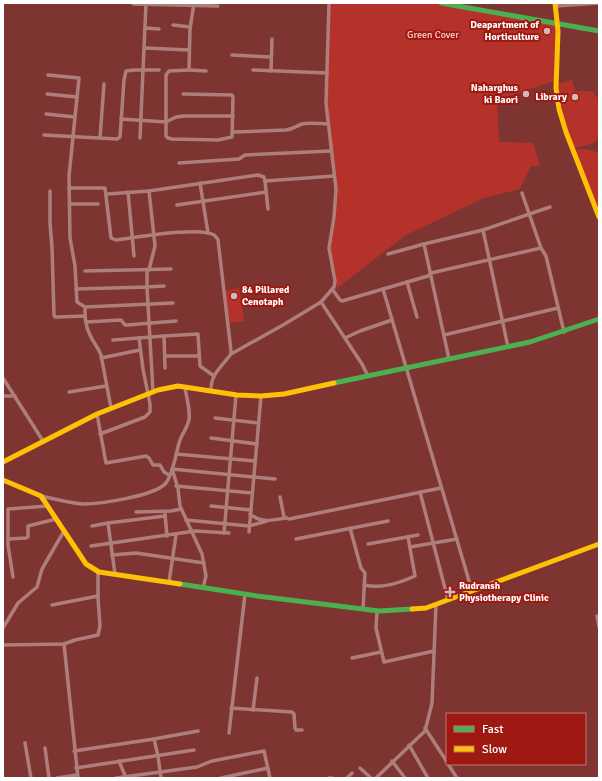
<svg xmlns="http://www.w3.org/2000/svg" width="602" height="781" viewBox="0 0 602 781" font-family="Signika,sans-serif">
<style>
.green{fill:#b5322b}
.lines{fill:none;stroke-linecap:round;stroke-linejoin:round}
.street{stroke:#ae7e7c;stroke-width:3.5}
.fast{stroke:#4caf50;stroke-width:5}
.slow{stroke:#ffc107;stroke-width:5}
.poi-dot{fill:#d2b8b7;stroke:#9d1911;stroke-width:1.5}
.labels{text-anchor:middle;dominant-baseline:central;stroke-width:4;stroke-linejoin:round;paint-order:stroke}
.poi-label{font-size:10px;font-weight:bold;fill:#fff;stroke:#9d1911;text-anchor:end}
.park-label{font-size:10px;fill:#fed1ce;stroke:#9d1911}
</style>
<rect width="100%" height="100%" fill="#7e3531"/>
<g class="green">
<path d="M330 3H441L558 25 557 80 497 100 499 142 533 143 540 166H531L520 189 484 198 406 235 337 288 332 266 330 243 337 194 326 92Z"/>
<path d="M572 80 575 91H588L593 92 599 100V139L592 144 573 148 566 132 557 84Z"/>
<path d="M580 149 590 150 599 153V214L574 151Z"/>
<path d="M239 288 244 321 230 323 225 291Z"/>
</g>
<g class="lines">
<g class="street">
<path d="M329 3 326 103 336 189 334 217 329 248 335 281 334 287 321 302 362 364 368 376"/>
<path d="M133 4 218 6"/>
<path d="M556 6 599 3"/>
<path d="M173 25 190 27"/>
<path d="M145 28 159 29"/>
<path d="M145 48 189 50"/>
<path d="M232 55 271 57"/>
<path d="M189 70 206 71"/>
<path d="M253 70 327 73"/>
<path d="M271 71 272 39"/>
<path d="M48 75 79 78 69 176 70 238 75 266 77 302 85 307 173 303"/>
<path d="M47 94 77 97"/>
<path d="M183 94 232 95 233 97 232 137 218 140 172 139 168 138 166 136V75L169 71 189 70 190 29 194 3"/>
<path d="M46 114 75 117"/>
<path d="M121 119 166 122 176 117 184 116H233"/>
<path d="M233 132 286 130C293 129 296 126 302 124 309 122 320 124 328 124"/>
<path d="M44 135 117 139 120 137 124 80 126 71 134 70H159"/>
<path d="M100 138 104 84"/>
<path d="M140 138 146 3"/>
<path d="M179 163 239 159 245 155 331 151"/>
<path d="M265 181 334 176"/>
<path d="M200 183 208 233"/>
<path d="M69 188H105L111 238 116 240C134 238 200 226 214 235 214 235 218 239 218 240L231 351V354C222 366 210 375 211 391"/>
<path d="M50 191V223L52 247 54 315 55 317H58L85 316"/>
<path d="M149 191 155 246 149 270"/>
<path d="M128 192 134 256"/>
<path d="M522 193 541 248 546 256 564 332"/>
<path d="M107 194 149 191 258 175 264 177 265 181 268 209"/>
<path d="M70 204H98"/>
<path d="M177 205 266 192"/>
<path d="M483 230 508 347"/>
<path d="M424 244 449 359"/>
<path d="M388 254 424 244 483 230 550 207"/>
<path d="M147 270V287L164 286"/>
<path d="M85 271 171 269"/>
<path d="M407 282 417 317"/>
<path d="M76 289 147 287 153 392"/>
<path d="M332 289 340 300 342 301 428 276 431 273 541 248"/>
<path d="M383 289 472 591"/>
<path d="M85 307C85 316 85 326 90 335 93 342 98 347 101 355L111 408"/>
<path d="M86 322 121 320 125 325H127L176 321"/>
<path d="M444 335 558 308"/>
<path d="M164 336 165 368"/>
<path d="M345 338 360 331 392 320"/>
<path d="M113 340 164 336 198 334 200 366 214 376"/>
<path d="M231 354 283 325 321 302"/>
<path d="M165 356H199"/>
<path d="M101 358 140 350"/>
<path d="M3 378 43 441"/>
<path d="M69 392 106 386"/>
<path d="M3 396H15"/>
<path d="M97 414 106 463 146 456 149 458 153 465H160L164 472 169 475"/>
<path d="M215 418 258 423"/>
<path d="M100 434 145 417 150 412V404L143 369 139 338"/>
<path d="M211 438 257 444"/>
<path d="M176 454 255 461"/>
<path d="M176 486 252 493"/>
<path d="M420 492 448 600"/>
<path d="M41 496C55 499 70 503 83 504 100 504 155 496 166 483 173 474 176 454 179 443 181 435 186 430 188 423 192 415 186 396 185 387"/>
<path d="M280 497 284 517 289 519 441 488"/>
<path d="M211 506 251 510"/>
<path d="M136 512 171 511 181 509"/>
<path d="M165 514 167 536"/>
<path d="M250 514C262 524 271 520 286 518"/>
<path d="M186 520 249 526 267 521"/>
<path d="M92 526 108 523"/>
<path d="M350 528 361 568 365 573 363 609"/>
<path d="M249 532 261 396"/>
<path d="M224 533 236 395"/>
<path d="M8 539 26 538 28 537V526L56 519"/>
<path d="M296 539 388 521"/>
<path d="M368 544 418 535"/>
<path d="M91 546 195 531 229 533"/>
<path d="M410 547 457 539"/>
<path d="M112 555 136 553 204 563"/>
<path d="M115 574 108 523 165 516"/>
<path d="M13 577 8 545V509L48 506"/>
<path d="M169 582 176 535"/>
<path d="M364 585C383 589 399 583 415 576L408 537"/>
<path d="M203 588 206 576 202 554 180 506 178 488 172 469 275 479"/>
<path d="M52 605 98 596"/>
<path d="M377 611 376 628 384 662 434 651"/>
<path d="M597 616 599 627"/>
<path d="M3 628 18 603 37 587 42 569 64 531"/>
<path d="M64 644 78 778"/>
<path d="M3 645 64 644 75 640 98 635 100 626 98 598V571"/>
<path d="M352 658 381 652"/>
<path d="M231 708 292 712 294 714 295 728 296 730H302"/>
<path d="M253 710 257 678"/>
<path d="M425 728 447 762"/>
<path d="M229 733 245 594"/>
<path d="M25 743 31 778"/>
<path d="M409 745 428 778"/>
<path d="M45 748 49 778"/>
<path d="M74 751 154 739"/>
<path d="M119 761 126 778"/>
<path d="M392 761 405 778"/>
<path d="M448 764 457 778"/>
<path d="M76 768 194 750"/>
<path d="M360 768 371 778"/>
<path d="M57 778 77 775"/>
<path d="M116 778 197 767 212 761 264 751 270 778"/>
<path d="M161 778 158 756 154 739 198 731"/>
<path d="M221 778 268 768"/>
<path d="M329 778H332"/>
<path d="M347 778 352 773"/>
<path d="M376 778 425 731 432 703 436 604"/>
</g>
<g class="fast">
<path d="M441 3 599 31"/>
<path d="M334 383 530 342 599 319"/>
<path d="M180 584 257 596 379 611 412 609"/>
</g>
<g class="slow">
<path d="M555 3 558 31 556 88 559 109 566 132 599 217"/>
<path d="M3 462 97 414 158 390 178 386 237 395 261 396 284 394 334 383"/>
<path d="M3 480 41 496 86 564 99 572 180 584"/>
<path d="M412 609 426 608 599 544"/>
</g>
</g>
<g class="poi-dot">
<circle cx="547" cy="31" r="4"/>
<circle cx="526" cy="94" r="4"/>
<circle cx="575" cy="97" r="4"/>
<circle cx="234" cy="296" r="4"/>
<path d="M448 586h4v4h4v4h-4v4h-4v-4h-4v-4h4z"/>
</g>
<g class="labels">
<g class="poi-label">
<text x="539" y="25">Deapartment of<tspan x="539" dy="12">Horticulture</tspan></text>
<text x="518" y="88">Naharghus<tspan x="518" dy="12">ki Baori</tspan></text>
<text x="567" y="97">Library</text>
<text x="242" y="290" text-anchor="start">84 Pillared<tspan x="242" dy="12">Cenotaph</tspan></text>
<text x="459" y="586" text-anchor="start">Rudransh<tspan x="459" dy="12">Physiotherapy Clinic</tspan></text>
</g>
<g class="park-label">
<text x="433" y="35">Green Cover</text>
</g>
</g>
<rect width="602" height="781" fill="none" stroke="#ffffff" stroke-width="8"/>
<rect x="446" y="713" width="140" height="52" fill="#9d1911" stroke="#c47570"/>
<rect x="454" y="726" width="20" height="6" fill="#4caf50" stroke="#c47570"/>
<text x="482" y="733" font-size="12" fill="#ffffff">Fast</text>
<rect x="454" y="746" width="20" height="6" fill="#ffc107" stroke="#c47570"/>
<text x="482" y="753" font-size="12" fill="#ffffff">Slow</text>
</svg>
